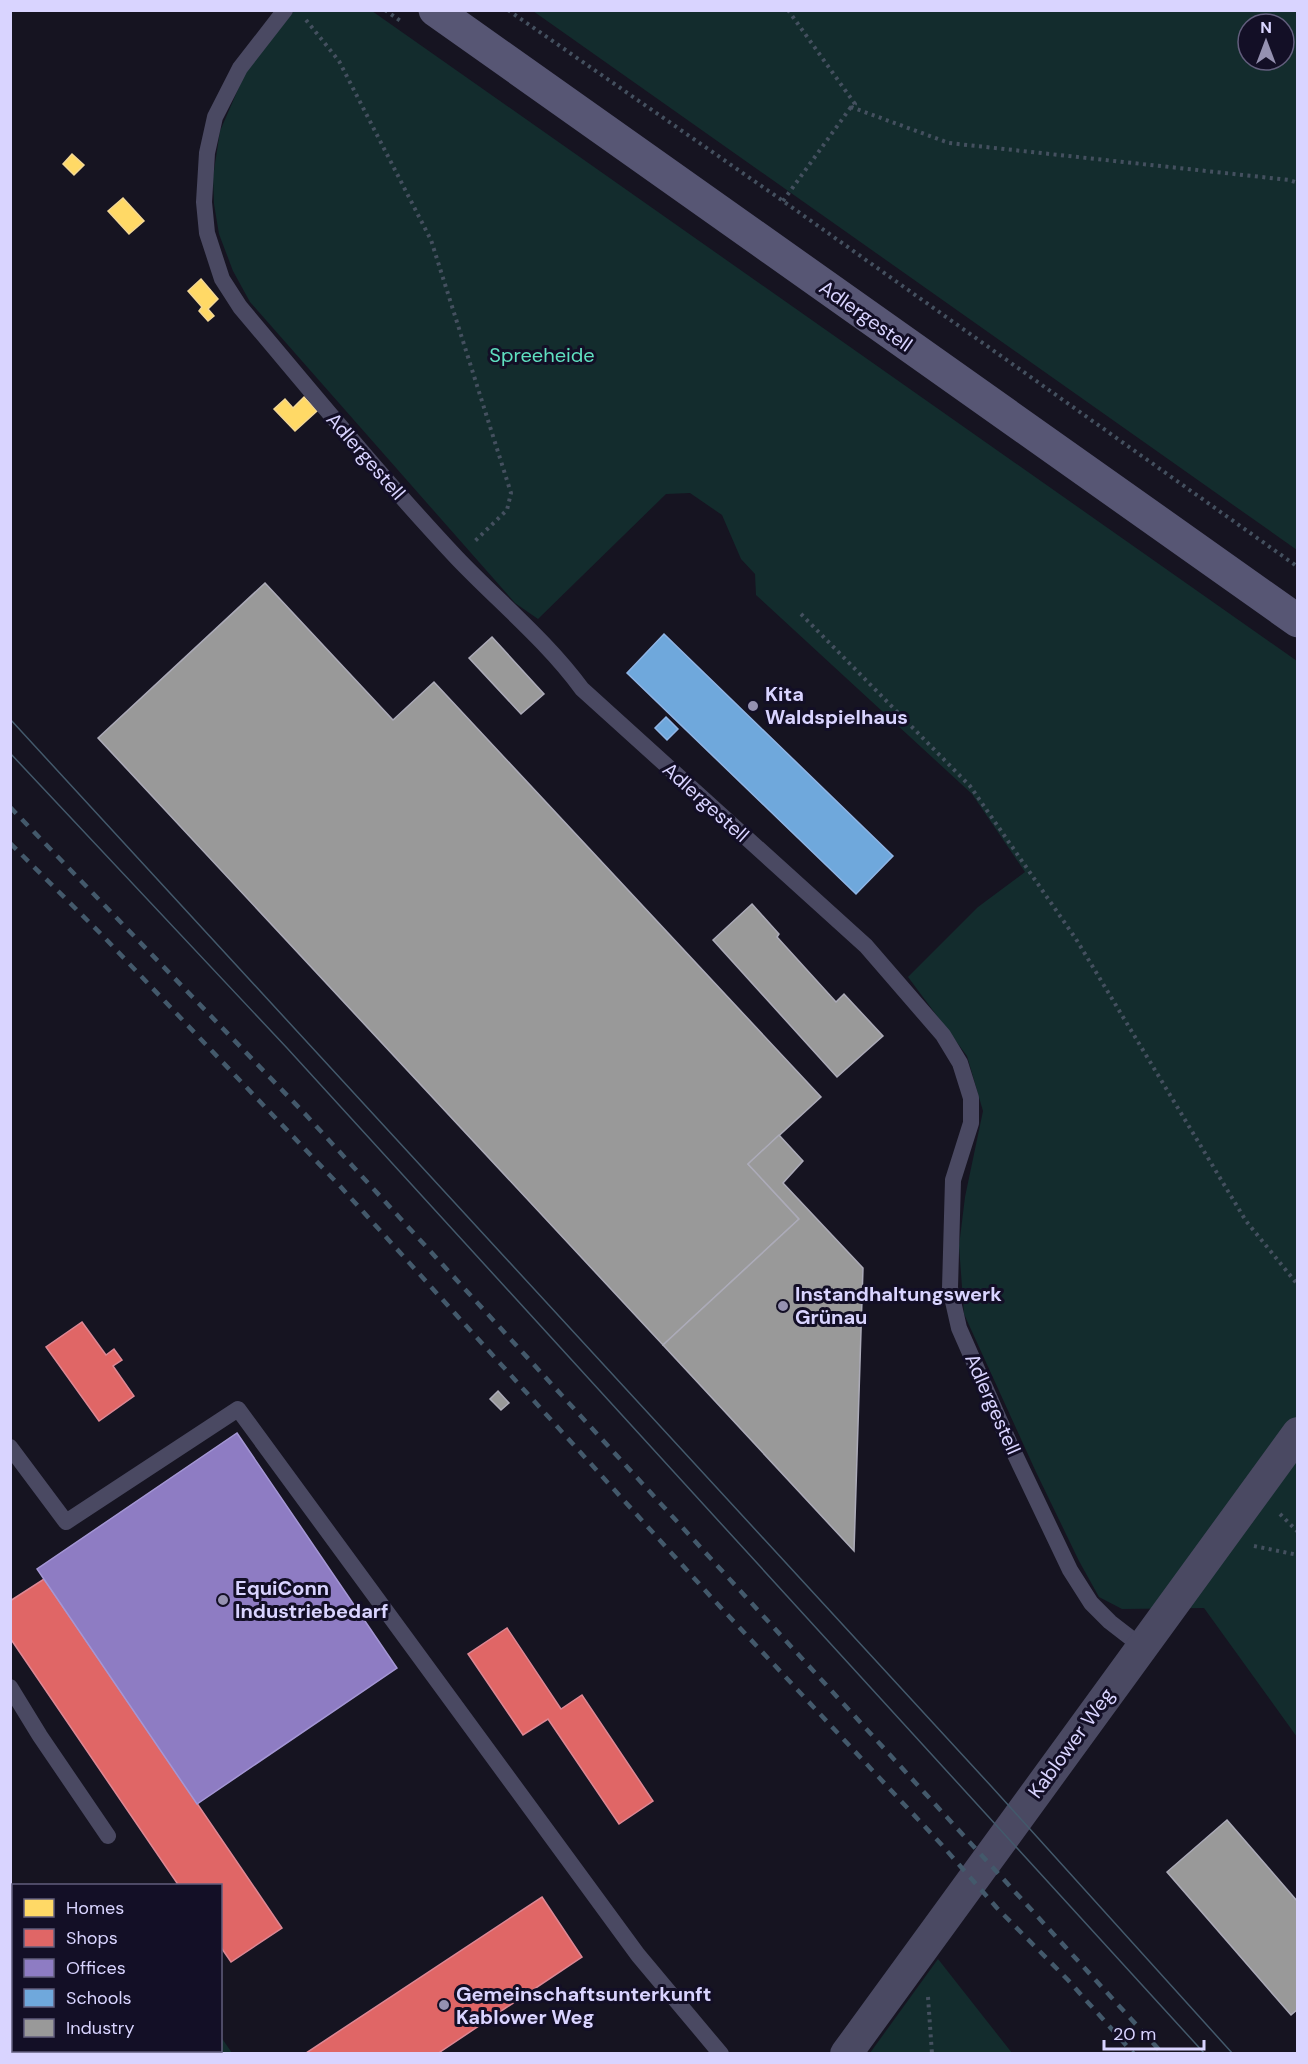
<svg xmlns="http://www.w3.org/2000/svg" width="1308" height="2064" viewBox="0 0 1308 2064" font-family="'DM Sans',sans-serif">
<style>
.green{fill:#132c2d;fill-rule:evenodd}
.homes{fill:#ffd966;stroke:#f4d894;stroke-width:1.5}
.shops{fill:#e06666;stroke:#de8794;stroke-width:1.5}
.offices{fill:#8e7cc3;stroke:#a496d5;stroke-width:1.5}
.schools{fill:#6fa8dc;stroke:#8fb5e6;stroke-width:1.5}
.industry{fill:#999;stroke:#acabb8;stroke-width:1.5}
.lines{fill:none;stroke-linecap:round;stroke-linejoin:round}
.path{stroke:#44505f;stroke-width:4;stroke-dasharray:3 4.5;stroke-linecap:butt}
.lane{stroke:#4a4962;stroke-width:16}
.street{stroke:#4a4962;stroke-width:32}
.secondary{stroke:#575674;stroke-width:33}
.tram{stroke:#43596b;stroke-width:1.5}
.rail{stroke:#43596b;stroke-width:4.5;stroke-dasharray:9 8;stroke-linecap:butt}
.poi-dot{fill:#9591b1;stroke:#130f26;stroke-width:2}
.labels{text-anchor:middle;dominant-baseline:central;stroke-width:6;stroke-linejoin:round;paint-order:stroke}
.street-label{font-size:20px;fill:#d9d4ff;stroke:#130f26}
.park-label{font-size:20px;fill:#5fe0c0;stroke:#130f26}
.poi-label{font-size:20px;font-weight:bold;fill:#d9d4ff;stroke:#130f26;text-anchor:start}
</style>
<rect width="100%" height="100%" fill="#161421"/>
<g class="green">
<path d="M294 11H372L1297 661V1737L1204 1608 1122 1609 1099 1597 1079 1561 1036 1472 964 1314 959 1246 965 1197 983 1111 967 1056 908 977 978 907 1025 872 972 794 756 595 755 574 741 559 722 515 690 493 666 494 538 619 515 603 250 302 233 271 219 234 214 204 213 177 220 131 246 71Z"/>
<path d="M533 11H1297V550ZM1248 24H1284V60H1248Z"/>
<path d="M938 1959 1012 2053H870Z"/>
<path d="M13 2001 14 2050H220L221 2037 232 2053H11V2003Z"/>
</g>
<g class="homes">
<path d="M72 154 84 165 74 175 63 164Z"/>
<path d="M123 198 144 221 129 234 108 211Z"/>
<path d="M201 279 218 299 208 309 214 316 208 321 199 311 202 307 188 291Z"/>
<path d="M304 397 317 411 295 431 274 409 285 399 293 408Z"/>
</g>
<g class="shops">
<path d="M82 1322 106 1355 114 1349 122 1360 113 1366 134 1396 99 1421 46 1347Z"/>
<path d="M44 1579 282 1928 231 1962 220 1946V1886H179L10 1638V1601Z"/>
<path d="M507 1628 561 1709 582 1695 653 1801 619 1824 548 1719 523 1735 468 1654Z"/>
<path d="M542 1897 582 1957 437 2054 306 2053Z"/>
</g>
<path class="offices" d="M237 1433 397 1668 197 1804 37 1569Z"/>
<g class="schools">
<path d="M664 634 893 856 856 894 627 673Z"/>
<path d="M666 717 678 729 667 740 655 728Z"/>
</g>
<g class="industry">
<path d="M265 583 393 720 434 682 821 1097 748 1164 799 1219 663 1345 98 738Z"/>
<path d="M492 637 544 694 521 714 469 658Z"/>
<path d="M752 904 779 934 777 937 836 1002 844 994 883 1036 837 1077 713 940Z"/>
<path d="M779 1135 803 1161 783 1183 863 1268 854 1551 663 1345 799 1219 748 1164Z"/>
<path d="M498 1391 509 1403 501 1410 490 1399Z"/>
<path d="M1227 1820 1298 1902V2009L1291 2015 1167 1872Z"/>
</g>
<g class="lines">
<g class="path">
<path d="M385 10 402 22"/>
<path d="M508 10 783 201 1298 567"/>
<path d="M788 10 855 104 851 107 949 143 1289 180 1298 183"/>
<path d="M306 20 339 61 431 240 511 493 507 510 475 541"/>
<path d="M783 201 851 107"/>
<path d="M801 614 970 786 1076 939 1246 1221 1298 1285"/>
<path d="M1280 1514 1298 1532"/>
<path d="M1254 1546 1298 1555"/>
<path d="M928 1997 932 2054"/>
</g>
<g class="lane">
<path d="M285 10 240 68 215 117 207 153 204 202 207 233 222 279 240 307C311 391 381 477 457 558 498 601 547 641 582 689L866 946 943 1035 960 1063 971 1098V1123L953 1180 950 1288 959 1328 1009 1442 1070 1570 1091 1603 1110 1622 1141 1646"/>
<path d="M10 1447 66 1522 238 1409 638 1955 721 2054"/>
<path d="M10 1687 40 1736 108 1836"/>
</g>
<path class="street" d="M846 2054 1298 1433"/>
<path class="secondary" d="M435 10 1298 621"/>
<g class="tram">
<path d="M10 719 991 1786 1233 2054"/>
<path d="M10 753 287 1048 1205 2054"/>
</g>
<g class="rail">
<path d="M10 807 306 1115 1163 2054"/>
<path d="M10 843 103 936 339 1185 712 1598 941 1844 997 1908 1068 1980 1134 2054"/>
</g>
</g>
<g class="poi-dot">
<circle cx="753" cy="706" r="6"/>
<circle cx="783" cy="1306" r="6"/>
<circle cx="223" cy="1600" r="6"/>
<circle cx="444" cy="2005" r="6"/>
</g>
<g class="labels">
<g class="street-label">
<text transform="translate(866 316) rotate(35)">Adlergestell</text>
<text transform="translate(366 456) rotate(49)">Adlergestell</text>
<text transform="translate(706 802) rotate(42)">Adlergestell</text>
<text transform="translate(993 1404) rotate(66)">Adlergestell</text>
<text transform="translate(1071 1743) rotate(-54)">Kablower Weg</text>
</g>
<g class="park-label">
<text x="542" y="355">Spreeheide</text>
</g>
<g class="poi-label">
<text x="765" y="694">Kita<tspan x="765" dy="23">Waldspielhaus</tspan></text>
<text x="795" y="1294">Instandhaltungswerk<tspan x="795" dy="23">Grünau</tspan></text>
<text x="235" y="1588">EquiConn<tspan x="235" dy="23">Industriebedarf</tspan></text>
<text x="456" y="1994">Gemeinschaftsunterkunft<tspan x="456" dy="23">Kablower Weg</tspan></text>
</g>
</g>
<rect width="1308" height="2064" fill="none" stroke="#d9d4ff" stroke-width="24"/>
<rect x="12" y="1884" width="210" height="168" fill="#130f26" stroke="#625e7d" stroke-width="1.5"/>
<rect x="24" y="1899" width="30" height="18" fill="#ffd966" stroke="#625e7d" stroke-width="1.5"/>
<text x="66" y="1914" font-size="18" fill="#d9d4ff">Homes</text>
<rect x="24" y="1929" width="30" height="18" fill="#e06666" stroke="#625e7d" stroke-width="1.5"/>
<text x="66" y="1944" font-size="18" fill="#d9d4ff">Shops</text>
<rect x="24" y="1959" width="30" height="18" fill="#8e7cc3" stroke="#625e7d" stroke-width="1.5"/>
<text x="66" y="1974" font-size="18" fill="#d9d4ff">Offices</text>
<rect x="24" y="1989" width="30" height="18" fill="#6fa8dc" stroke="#625e7d" stroke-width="1.5"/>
<text x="66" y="2004" font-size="18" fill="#d9d4ff">Schools</text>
<rect x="24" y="2019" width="30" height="18" fill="#999999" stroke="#625e7d" stroke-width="1.5"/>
<text x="66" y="2034" font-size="18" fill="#d9d4ff">Industry</text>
<g transform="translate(1266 42)"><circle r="28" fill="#130f26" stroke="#625e7d" stroke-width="1.5"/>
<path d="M0-4.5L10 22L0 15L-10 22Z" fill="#9591b1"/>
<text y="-9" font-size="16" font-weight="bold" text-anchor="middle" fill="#d9d4ff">N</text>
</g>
<path d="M1104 2040v9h100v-9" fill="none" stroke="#d9d4ff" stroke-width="3"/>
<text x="1113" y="2040" font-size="18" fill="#d9d4ff" stroke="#130f26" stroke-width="4.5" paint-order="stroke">20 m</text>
</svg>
